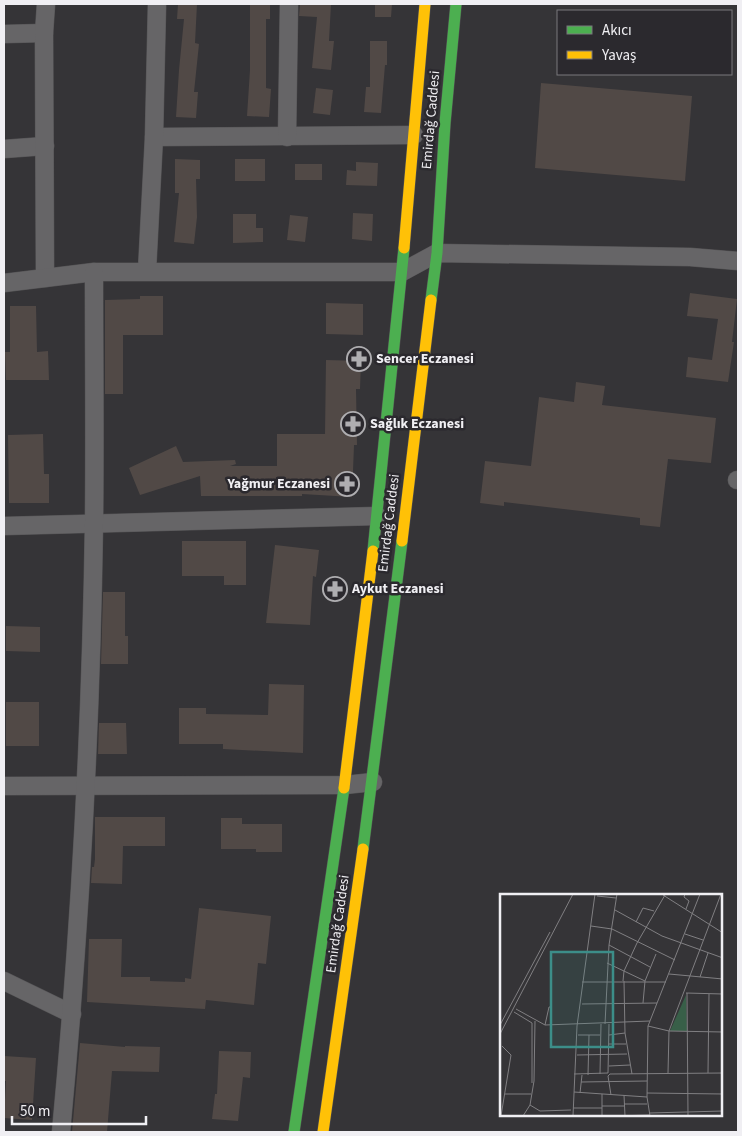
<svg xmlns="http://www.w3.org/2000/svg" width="742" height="1136" viewBox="0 0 742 1136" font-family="'Source Sans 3',sans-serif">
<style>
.building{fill:#514946}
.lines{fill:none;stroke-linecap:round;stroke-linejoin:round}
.street-casing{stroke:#545355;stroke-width:19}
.fast-casing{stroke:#545355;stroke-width:12}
.slow-casing{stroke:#545355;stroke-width:12}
.street{stroke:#666567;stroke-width:18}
.fast{stroke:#4caf50;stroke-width:11}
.slow{stroke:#ffc107;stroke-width:11}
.labels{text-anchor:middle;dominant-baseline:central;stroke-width:5;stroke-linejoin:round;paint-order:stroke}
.street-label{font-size:14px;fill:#f0eff3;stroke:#2b292e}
.poi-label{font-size:14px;font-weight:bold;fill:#f0eff3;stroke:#2b292e;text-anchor:start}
.inset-road{fill:none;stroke:#807f82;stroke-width:1}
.view{fill:#3c8e89;fill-opacity:0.15;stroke:#3c8e89;stroke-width:2.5}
.inset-edge{fill:none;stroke:#f0eff3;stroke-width:2.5}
</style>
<rect width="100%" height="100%" fill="#353437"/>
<g class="building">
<path d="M178 4H197L195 43 199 44 194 92H198L196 118 176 117 179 70 184 19H177Z"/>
<path d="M250 4H270V19H266V88L271 89 269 117 247 116 250 70Z"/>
<path d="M300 4H331L329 41H334L331 70 312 68 317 17 299 16Z"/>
<path d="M375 4H392L391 17H375Z"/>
<path d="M370 41H387V65H385L381 113 364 112 366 87H370Z"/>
<path d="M541 83 692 96 685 181 535 168Z"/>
<path d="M316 88 333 90 330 115 313 113Z"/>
<path d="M175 159 200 160V179H196L197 217 194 244 174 242 179 193H175Z"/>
<rect x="235" y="159" width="30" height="22"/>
<path d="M356 162 378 163 377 186 346 185 347 170 356 171Z"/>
<rect x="295" y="164" width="27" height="16"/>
<path d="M353 213 373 214 372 241 352 239Z"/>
<path d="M233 214H256V228H263V242L233 243Z"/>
<path d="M290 215 308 217 305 242 287 240Z"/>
<path d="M690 293 737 299 732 342H734L728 382 686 377 688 357 712 360 718 319 687 316Z"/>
<path d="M140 296H163V335H123V394H105V300L140 299Z"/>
<path d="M326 303 363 304V335L326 334Z"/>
<path d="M10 306H36L37 352 48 351 49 380H6L5 352H10Z"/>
<path d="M326 360 361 361 360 389H356L357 445H354L352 497 302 494V496H201L200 476 140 495 129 468 176 446 183 462 235 460 236 464 230 466H277V434H325Z"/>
<path d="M576 382 605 386 602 405 716 418 711 463 668 459 660 527 640 525V518L504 502V506L480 503 485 461 531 466 539 397 574 402Z"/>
<path d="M43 434 44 474H49V503H9L8 435Z"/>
<path d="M182 541H246V585H224V576H182Z"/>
<path d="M275 545 319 550 316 577 313 576 310 625 266 623Z"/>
<path d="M103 592H125V636H128V664H101Z"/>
<path d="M6 626 40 627V652L6 651Z"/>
<path d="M269 684 304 685 303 753 223 749V744H179V708H206V714L268 715Z"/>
<rect x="6" y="702" width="33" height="44"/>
<path d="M99 723H126L127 754H98Z"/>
<path d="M95 817H165V846H123L122 884 91 883 92 867H94L95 859Z"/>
<path d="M221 818H242V824H282V852H256V849H221Z"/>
<path d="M199 908 271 916 266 964 258 963 254 1005 206 1000 205 1009 87 1002 89 939H122L121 977H150V981L185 982V978L191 979Z"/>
<path d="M80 1043 125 1047V1046L160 1047 159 1072 112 1071 107 1132H72Z"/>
<path d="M219 1051 251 1052 250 1078 243 1077 238 1121 212 1119 215 1094H217Z"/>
<path d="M4 1056 36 1058 32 1120 4 1118 6 1081H4Z"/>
</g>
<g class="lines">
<defs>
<g id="street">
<path d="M4 34 44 33"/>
<path d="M154 137 414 135"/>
<path d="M287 137 289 4"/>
<path d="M4 149 45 146"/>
<path d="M147 271 154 137 157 4"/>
<path d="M45 278 44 33 46 4"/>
<path d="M4 283 94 272H402L437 253 690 257 738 261"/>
<path d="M737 480H738"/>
<path d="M4 526 377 516"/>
<path d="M4 786 345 785 373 782"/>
<path d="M4 981 72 1014"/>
<path d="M61 1132C80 930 91 726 94 523 95 440 94 356 94 272"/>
</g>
<g id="fast">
<path d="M431 300 437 253 445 123 456 4"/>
<path d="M373 551 404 248"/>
<path d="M363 849 402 541"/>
<path d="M294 1132 344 788"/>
</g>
<g id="slow">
<path d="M404 248 425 4"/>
<path d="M402 541 431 300"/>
<path d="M344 788 373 551"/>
<path d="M323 1132 363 849"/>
</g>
</defs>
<use href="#street" class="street-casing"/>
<use href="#fast" class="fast-casing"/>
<use href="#slow" class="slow-casing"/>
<use href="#street" class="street"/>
<use href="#fast" class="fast"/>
<use href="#slow" class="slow"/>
</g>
<defs>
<symbol id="pharmacy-ring" viewBox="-11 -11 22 22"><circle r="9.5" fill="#2b292e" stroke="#afaeb1" stroke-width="1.5"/><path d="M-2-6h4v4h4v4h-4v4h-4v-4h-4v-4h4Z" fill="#afaeb1"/></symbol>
</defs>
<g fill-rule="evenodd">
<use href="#pharmacy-ring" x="345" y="345" width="28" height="28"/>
<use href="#pharmacy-ring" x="339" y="410" width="28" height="28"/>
<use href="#pharmacy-ring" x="333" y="470" width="28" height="28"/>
<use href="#pharmacy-ring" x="321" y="575" width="28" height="28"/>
</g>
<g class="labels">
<g class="street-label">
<text transform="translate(431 120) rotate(-85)">Emirdağ Caddesi</text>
<text transform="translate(389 523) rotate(-83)">Emirdağ Caddesi</text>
<text transform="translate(338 924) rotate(-82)">Emirdağ Caddesi</text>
</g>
<g class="poi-label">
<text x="376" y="359">Sencer Eczanesi</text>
<text x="370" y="424">Sağlık Eczanesi</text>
<text x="330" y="484" text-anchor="end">Yağmur Eczanesi</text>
<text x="352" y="589">Aykut Eczanesi</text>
</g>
</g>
<g transform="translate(500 894)">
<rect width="222" height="222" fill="#353437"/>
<path d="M186 101 187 137H170Z" fill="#385f48"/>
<path class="inset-road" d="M185 0 184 3 189 7 186 15M163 1 223 39M97 2 116 4M115 16 162 42 223 64M136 28 143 14 154 17M91 32 112 35 175 66M185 40 203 46M109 51 150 73M107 69 145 87 143 109M169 80 223 85M200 83 208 59M123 87 124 77 137 49 165 1M124 87 125 139 132 180M145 87 156 60M82 88H166M186 99 223 100M187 99 188 222M82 110 157 109M16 115 45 131 150 127M14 118 32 129M105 130 109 51 117 0M0 131 50 38M45 131 49 113H52M148 132 169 137 223 138M0 140 73 0M78 141H100M109 141 125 139M109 150H126M77 161 127 160M109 172 130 171M168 179 169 137 221 0M208 179 209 100M74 180 108 179 109 130M100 180 101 130M88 181 89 141M81 188 147 187M32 189V129M74 198 147 203M80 199 82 181M147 199 223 200M5 200H31M102 200V222M111 201 108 182 110 180 223 179M124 201 125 222M124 210H147M30 211 40 217 71 216M102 212H124M73 214H102M149 219 223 217M1 222 11 161 2 152M23 222 30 211 34 187 35 127M73 222 77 132 95 0M113 222 150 221M150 222 147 203 148 132 200 0"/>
<path class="view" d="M51 58H113V153H51Z"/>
<rect width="222" height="222" class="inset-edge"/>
</g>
<rect width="742" height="1136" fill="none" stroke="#f0eff3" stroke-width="10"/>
<rect x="557" y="10" width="175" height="65" fill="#2b292e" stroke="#7a787d"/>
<rect x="567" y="26" width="25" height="8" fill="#4caf50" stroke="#7a787d"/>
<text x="602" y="35" font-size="15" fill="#f0eff3">Akıcı</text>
<rect x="567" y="51" width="25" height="8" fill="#ffc107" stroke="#7a787d"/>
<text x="602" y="60" font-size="15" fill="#f0eff3">Yavaş</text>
<path d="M12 1116v8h134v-8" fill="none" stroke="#f0eff3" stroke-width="2.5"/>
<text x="20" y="1116" font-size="15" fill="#f0eff3" stroke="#2b292e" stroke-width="4" paint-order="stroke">50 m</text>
</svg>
